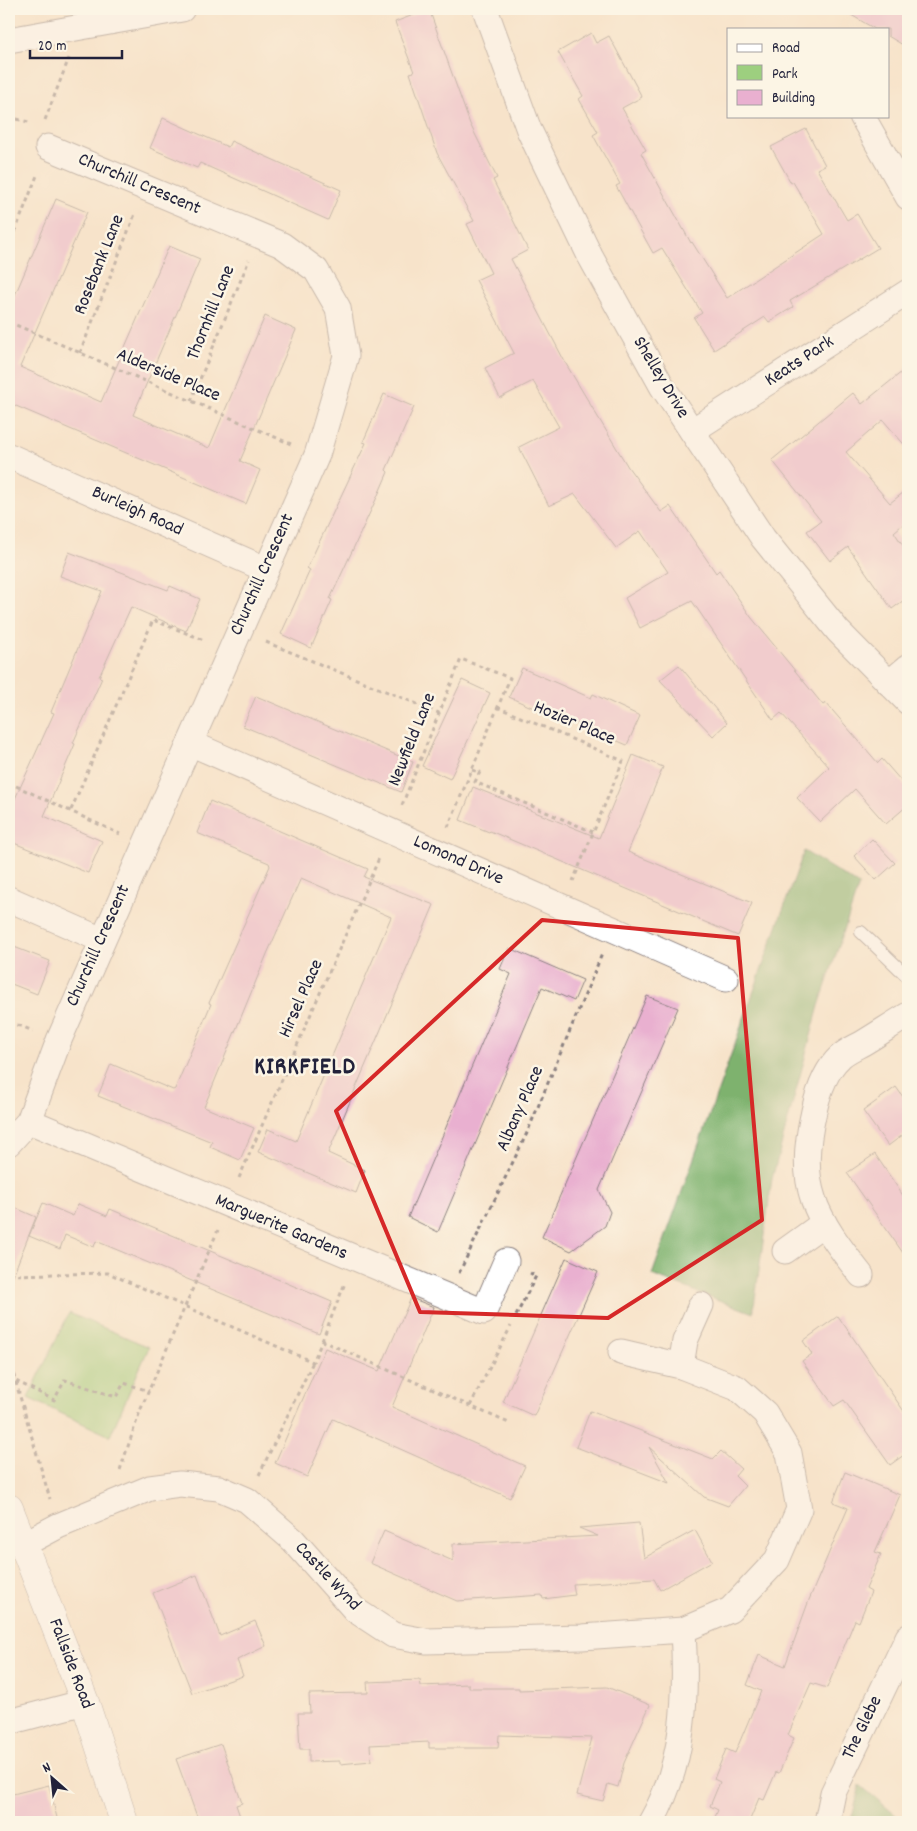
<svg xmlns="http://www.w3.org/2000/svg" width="917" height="1831" viewBox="0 0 917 1831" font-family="Dekko,sans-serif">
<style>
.green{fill:#9dcf7f;stroke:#60785d}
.forest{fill:#7eb26e;stroke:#506a54}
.building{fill:#e9b0d0}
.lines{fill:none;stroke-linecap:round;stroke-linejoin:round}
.service-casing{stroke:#8c8282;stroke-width:14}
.minor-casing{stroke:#8c8282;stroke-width:27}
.tertiary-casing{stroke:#8c8282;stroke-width:29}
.path{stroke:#8c8282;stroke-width:3;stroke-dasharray:4 4;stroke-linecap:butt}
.service{stroke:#fff;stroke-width:12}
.minor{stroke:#fff;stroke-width:25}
.tertiary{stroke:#fff;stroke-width:28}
.marked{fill:none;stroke:#d62828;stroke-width:4;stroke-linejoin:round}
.labels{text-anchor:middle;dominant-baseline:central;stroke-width:5;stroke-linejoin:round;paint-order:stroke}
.street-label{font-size:19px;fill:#22223b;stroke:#fcf5e5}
.district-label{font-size:24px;font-weight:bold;letter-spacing:1px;fill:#22223b;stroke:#fcf5e5}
</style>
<rect width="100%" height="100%" fill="#fcf5e5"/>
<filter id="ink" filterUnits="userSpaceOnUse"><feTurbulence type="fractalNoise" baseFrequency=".02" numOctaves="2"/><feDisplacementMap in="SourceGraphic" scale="10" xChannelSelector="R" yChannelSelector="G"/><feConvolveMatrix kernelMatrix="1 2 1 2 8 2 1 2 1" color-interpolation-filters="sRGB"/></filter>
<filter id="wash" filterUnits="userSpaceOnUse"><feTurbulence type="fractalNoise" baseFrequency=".0096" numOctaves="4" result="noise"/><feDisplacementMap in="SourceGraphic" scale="20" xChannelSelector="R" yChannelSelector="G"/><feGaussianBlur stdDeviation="1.12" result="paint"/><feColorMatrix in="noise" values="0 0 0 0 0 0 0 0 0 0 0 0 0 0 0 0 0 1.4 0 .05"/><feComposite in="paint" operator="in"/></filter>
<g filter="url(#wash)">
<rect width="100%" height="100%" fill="#f7e3ca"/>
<path class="green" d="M69 1313 149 1347 110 1436 28 1398Z"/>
<g class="forest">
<path d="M804 851 859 885 819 1006 772 1179 753 1313 652 1275Z"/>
<path d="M860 1785 904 1822H851Z"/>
</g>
<g id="blocks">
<g class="building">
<path d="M429 9 470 124 497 178 493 180 528 250 511 259 566 364 628 467 661 512 670 506 716 573 719 570 751 617 823 705 826 703 878 763 882 759 908 789V805L886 824 855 789 820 822 797 798 829 767 781 713 773 720 692 601 640 628 625 598 668 572 640 531 616 548 575 494 549 506 519 447 559 427 533 381 500 398 485 368 514 353 476 280 491 273 467 224 474 221 437 153 410 73 414 72 395 22Z"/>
<path d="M841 9H908V48L888 36V29H875Z"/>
<path d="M591 33 596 43 609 36 642 97 622 108 646 150 641 153 691 243 692 242 727 298 824 234 793 182 791 183 771 147 806 129 825 165 817 169 847 220 857 214 878 248 790 301 793 307 769 322 765 317 714 350 694 318 702 313 662 248 653 253 616 186 620 184 593 135 598 132 579 99 583 96 558 52Z"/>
<path d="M163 118 228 147 231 141 341 190 328 220 200 163 197 168 150 148Z"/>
<path d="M56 199 87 212 20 367 101 402 169 246 200 259 133 415 209 448 265 316 296 330 240 461 260 470 246 504 9 403V309Z"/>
<path d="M908 367V449L883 420 846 452 890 503 908 489V520L894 532 908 553V597L892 609 848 547 830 561 807 531 821 521 772 460 853 393 862 404Z"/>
<path d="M384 394 414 407 386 470 388 472 378 495 330 599 332 600 311 648 281 634 310 570 307 568 366 443 363 442Z"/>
<path d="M69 552 168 590 170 586 200 599 186 631 131 607 99 677 102 678 73 743 75 744 44 816 102 841 88 873 9 841V812L54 713 51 712 102 591 60 576Z"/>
<path d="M679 665 727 723 713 736 660 680Z"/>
<path d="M522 668 591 698 593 694 640 716 627 745 557 715 556 718 509 697Z"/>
<path d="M462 680 490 693 450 779 422 766Z"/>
<path d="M256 696 413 762 401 792 243 726Z"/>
<path d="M633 755 663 767 628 852 752 903 738 936 490 831 489 832 460 820 473 787 599 838Z"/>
<path d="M210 801 368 869 364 877 434 905 328 1153 365 1170 356 1193 258 1152 268 1129 296 1141 391 917 301 878 267 954 204 1107 254 1128 240 1160 210 1147 212 1142 98 1096 111 1064 173 1090 175 1089 211 1004 209 1003 270 866 269 863 197 833Z"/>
<path d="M872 839 895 863 876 880 854 856Z"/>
<path d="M9 945 50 961 37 994 9 983Z"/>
<path d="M509 948 583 980 574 1001 542 987 438 1232 408 1217 511 974 500 969Z"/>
<path d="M647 996 678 1008 599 1190 610 1212 605 1226 571 1251 542 1237Z"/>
<path d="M896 1087 908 1104V1131L888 1146 863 1111Z"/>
<path d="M875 1154 908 1203V1260L847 1173Z"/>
<path d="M43 1203 73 1216 78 1204 107 1216 110 1209 332 1302 319 1334 96 1241 94 1247 65 1235 60 1249 29 1236Z"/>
<path d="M9 1205 36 1217 10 1283 9 1282Z"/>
<path d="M566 1258 598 1272 534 1416 503 1402Z"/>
<path d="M411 1298 434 1307 392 1407 525 1466 510 1498 333 1419 307 1477 275 1463 325 1348 379 1371Z"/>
<path d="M838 1316 908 1417V1452L890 1465 844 1400 834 1406 802 1361 812 1354 803 1341Z"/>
<path d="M590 1411 713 1459 721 1451 741 1469 735 1476 745 1486 728 1506 704 1497 649 1447 669 1483 576 1447Z"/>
<path d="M845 1472 900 1495 875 1552 881 1554 866 1589 871 1592 859 1622 855 1620 827 1688 811 1683 788 1735 794 1738 779 1773 776 1772 764 1800 759 1798 749 1822H713L718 1810 710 1806 720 1782 714 1779 726 1749 735 1753 761 1691 747 1685 759 1655 785 1666 809 1600 848 1508 833 1502Z"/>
<path d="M639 1523 644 1558 695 1530 712 1561 660 1590 654 1579 573 1584 575 1595 543 1599 542 1595 457 1601 370 1563 384 1531 453 1561V1544L598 1536 579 1528Z"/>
<path d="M197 1575 220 1636 255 1621 266 1646 237 1660 243 1676 192 1693 153 1593Z"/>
<path d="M420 1680 421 1686 469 1684V1688H519V1690L607 1687 650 1705 624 1763 618 1787 608 1784 603 1801 577 1795 592 1738 499 1735 498 1748H429V1742L370 1745 371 1761 340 1764V1761L309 1762V1749H300L298 1713H310L309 1694 368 1693 367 1682Z"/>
<path d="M221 1744 242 1803 236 1805 242 1822H199L176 1759Z"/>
<path d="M49 1785 58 1822H9V1795Z"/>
</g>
</g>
</g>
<g filter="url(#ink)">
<use href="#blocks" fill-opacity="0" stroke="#8c8282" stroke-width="1"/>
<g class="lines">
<defs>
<path id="service" d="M861 932 908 977"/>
<g id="minor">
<path d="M485 9 529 130 590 256 662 386 763 538 838 631 908 702"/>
<path d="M9 40 182 9"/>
<path d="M862 116 908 197"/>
<path d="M692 431 908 292"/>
<path d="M9 456 265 569"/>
<path d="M889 683 908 667"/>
<path d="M190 743 726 979"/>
<path d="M9 899 102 940"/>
<path d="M29 1121 484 1312 506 1261"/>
<path d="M9 1143 29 1121 59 1040 317 455 346 356 338 308 316 270 282 245 48 147"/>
<path d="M785 1251 824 1223"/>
<path d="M861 1275C815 1216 796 1188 814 1111 818 1093 826 1070 840 1057 846 1051 856 1047 863 1043 878 1034 893 1024 908 1015"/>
<path d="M681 1366 685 1341 701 1305"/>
<path d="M24 1544 58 1526 150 1488 180 1484 219 1488 247 1500 293 1540 355 1610 393 1635 426 1641 582 1637 683 1630 730 1610 777 1560 799 1509 789 1453 765 1413 737 1388 681 1366 621 1352"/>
<path d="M9 1722 85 1702"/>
<path d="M651 1822C685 1763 687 1696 683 1630"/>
<path d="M827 1822 833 1793 908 1637"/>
</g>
<path id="tertiary" d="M9 1508 85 1702 124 1822"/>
</defs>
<use href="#service" class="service-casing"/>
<use href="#minor" class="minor-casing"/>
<use href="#tertiary" class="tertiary-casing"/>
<g class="path">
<path d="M9 117 32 123"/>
<path d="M45 120 69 58"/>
<path d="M9 247 38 173"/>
<path d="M9 322 291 444"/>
<path d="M80 353 135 214"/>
<path d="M191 401 249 260"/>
<path d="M266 642 439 713"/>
<path d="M497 707 623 761 573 881"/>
<path d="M472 770 480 772 475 782 593 832"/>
<path d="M16 786 120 834"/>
<path d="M402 805 461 659 510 678 448 827"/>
<path d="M71 810 153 620 204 640"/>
<path d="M9 1022 19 1026"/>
<path d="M18 1025 33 1031"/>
<path d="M239 1178 380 856"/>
<path d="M459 1273 527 1133 602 954"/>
<path d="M9 1275 108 1273 313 1362 322 1341 511 1424"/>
<path d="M516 1316 536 1276 530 1273"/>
<path d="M322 1341 345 1283"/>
<path d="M9 1359 50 1499"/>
<path d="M16 1381 54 1400 65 1380 116 1397 124 1383 149 1391"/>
<path d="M470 1406 511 1326"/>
<path d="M120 1470 140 1411 218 1230"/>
<path d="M259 1475 313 1362"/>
</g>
<use href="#service" class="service"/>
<use href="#minor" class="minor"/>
<use href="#tertiary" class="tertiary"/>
</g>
</g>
<path d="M0 0H917V1831H0ZM542 920 738 938 762 1220 608 1318 420 1312 336 1111Z" fill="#f7e3ca" fill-opacity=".55" fill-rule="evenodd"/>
<path class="marked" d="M542 920 738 938 762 1220 608 1318 420 1312 336 1111Z"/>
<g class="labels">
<g class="street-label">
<text transform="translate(139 185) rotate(23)">Churchill Crescent</text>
<text transform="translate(100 265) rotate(-68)">Rosebank Lane</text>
<text transform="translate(212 313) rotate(-68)">Thornhill Lane</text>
<text transform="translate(800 362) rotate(-33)">Keats Park</text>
<text transform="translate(168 376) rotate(23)">Alderside Place</text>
<text transform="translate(660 378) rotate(59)">Shelley Drive</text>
<text transform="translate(137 512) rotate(24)">Burleigh Road</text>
<text transform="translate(263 575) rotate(-66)">Churchill Crescent</text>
<text transform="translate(574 724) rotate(23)">Hozier Place</text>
<text transform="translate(413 740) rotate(-68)">Newfield Lane</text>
<text transform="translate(458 861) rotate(24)">Lomond Drive</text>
<text transform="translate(99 946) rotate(-66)">Churchill Crescent</text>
<text transform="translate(302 999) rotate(-66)">Hirsel Place</text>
<text transform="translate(521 1109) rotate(-66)">Albany Place</text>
<text transform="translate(281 1228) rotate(23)">Marguerite Gardens</text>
<text transform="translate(327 1577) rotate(47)">Castle Wynd</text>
<text transform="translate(70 1664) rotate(69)">Fallside Road</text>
<text transform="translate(863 1728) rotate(-64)">The Glebe</text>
</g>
<g class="district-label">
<text x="305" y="1068">KIRKFIELD</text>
</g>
</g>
<rect width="917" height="1831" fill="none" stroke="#fcf5e5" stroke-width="30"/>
<rect x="727" y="28" width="162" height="90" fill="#fcf5e5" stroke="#a5a1a1"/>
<rect x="737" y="44" width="25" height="8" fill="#ffffff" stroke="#a5a1a1"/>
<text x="772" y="52" font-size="15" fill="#22223b">Road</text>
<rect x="737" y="65" width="25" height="15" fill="#9dcf7f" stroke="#a5a1a1"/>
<text x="772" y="78" font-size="15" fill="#22223b">Park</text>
<rect x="737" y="90" width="25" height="15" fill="#e9b0d0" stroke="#a5a1a1"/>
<text x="772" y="102" font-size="15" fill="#22223b">Building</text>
<g transform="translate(52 1778) rotate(333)" stroke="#fcf5e5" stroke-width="4" paint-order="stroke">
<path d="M0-4L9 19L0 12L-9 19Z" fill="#22223b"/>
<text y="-8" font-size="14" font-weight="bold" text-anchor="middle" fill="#22223b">N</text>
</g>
<path d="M30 50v8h92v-8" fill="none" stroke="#22223b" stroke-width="2.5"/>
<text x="38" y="50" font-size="15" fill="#22223b" stroke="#fcf5e5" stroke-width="4" paint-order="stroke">20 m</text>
</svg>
